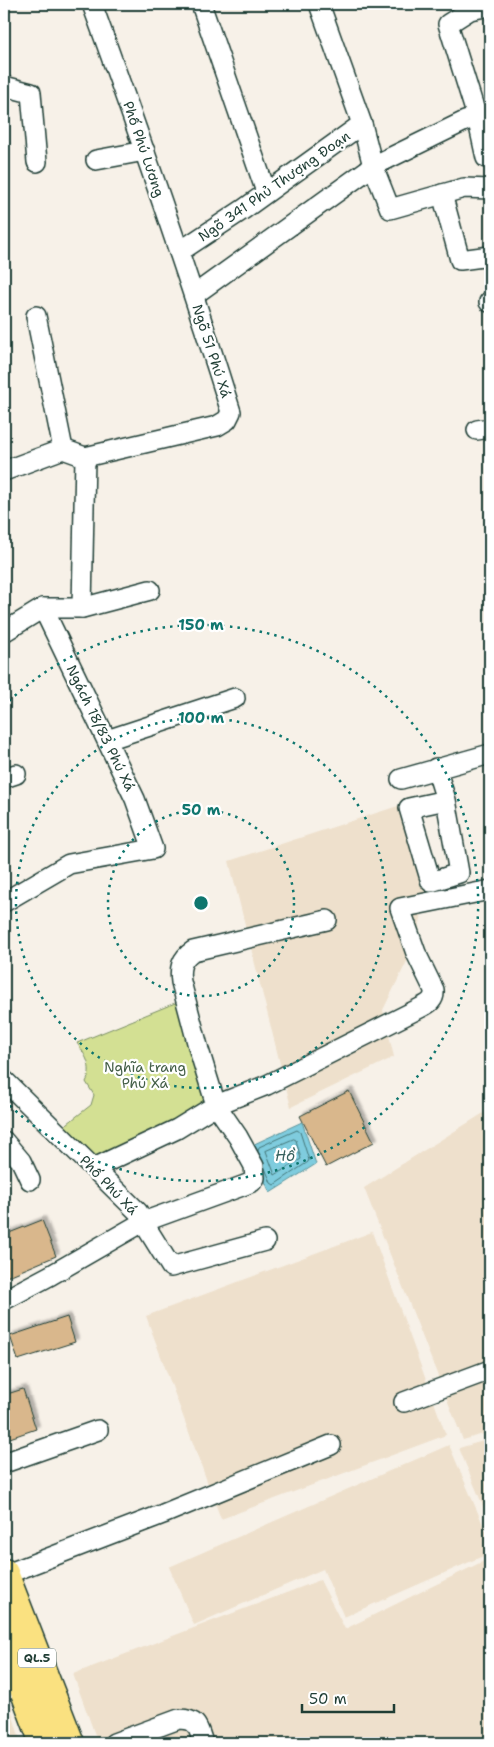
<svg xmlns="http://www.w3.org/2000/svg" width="494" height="1747" viewBox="0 0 494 1747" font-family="'Shantell Sans',sans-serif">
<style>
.built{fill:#eee0cc}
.green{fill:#d3e093;stroke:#798e64}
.water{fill:#7fccde;stroke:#59939a}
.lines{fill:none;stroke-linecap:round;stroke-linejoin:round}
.shore{stroke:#457678;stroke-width:1}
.building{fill:#d9b78c;stroke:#1f3d34;filter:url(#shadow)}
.minor-casing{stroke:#1f3d34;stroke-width:22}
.highway-casing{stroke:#1f3d34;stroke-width:31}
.minor{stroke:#fff;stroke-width:19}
.highway{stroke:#fae180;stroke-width:28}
.ring{fill:none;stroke:#0f766e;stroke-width:2.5;stroke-dasharray:2.5 5}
.labels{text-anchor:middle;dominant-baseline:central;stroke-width:4.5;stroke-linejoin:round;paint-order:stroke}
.shield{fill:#fff;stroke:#627771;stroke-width:1}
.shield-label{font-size:12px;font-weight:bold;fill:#1f3d34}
.street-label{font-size:14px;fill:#1f3d34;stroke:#fff}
.park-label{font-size:14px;fill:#435e47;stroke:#fff}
.water-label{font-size:15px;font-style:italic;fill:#37615e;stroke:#fff}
.centre{fill:#0f766e;stroke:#fff;stroke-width:2.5}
.ring-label{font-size:15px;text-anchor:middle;font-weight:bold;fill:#0f766e;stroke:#fff;stroke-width:4.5;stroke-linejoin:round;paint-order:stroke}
</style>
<defs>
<filter id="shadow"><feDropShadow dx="3.5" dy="-3.5" stdDeviation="1" flood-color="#0004"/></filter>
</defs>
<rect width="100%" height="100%" fill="#f7f1e8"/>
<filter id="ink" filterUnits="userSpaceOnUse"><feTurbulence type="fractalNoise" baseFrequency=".02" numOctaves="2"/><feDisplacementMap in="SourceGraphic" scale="10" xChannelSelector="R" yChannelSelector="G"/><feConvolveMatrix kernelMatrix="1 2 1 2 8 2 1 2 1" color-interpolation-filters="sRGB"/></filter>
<g filter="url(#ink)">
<g class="built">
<path d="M404 804 429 883 415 945 383 1010 394 1057 291 1107 229 861Z"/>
<path d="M490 1109V1432L463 1440 364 1188Z"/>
<path d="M372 1232 446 1435 221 1519 146 1316Z"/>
<path d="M490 1439V1523L459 1448Z"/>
<path d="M449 1445 490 1541V1553L344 1617 323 1569 194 1625 169 1567Z"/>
<path d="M490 1558V1743H98L73 1674 320 1580 345 1629Z"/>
<path d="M4 1686 21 1743H4Z"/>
</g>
<path class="green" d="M180 1001 210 1105 95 1163 63 1127 91 1105 94 1095 86 1082C94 1067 85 1055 77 1043Z"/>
<path class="water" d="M302 1122 316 1164 270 1193 250 1146Z"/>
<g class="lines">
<g class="shore">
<path d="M294 1139 296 1140 301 1159 275 1175 266 1151Z"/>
<path d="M258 1151 259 1147 297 1130 300 1132 309 1160 308 1162 274 1185 271 1183 265 1168"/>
</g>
</g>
<g class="building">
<path d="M349 1091 374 1142 326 1167 300 1116Z"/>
<path d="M42 1220 56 1256 4 1278V1235Z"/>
<path d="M67 1317 75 1342 18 1360 10 1336Z"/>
<path d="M23 1389 36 1429 4 1440V1395Z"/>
</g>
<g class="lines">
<defs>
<g id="minor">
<path d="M201 4 266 192"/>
<path d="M490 6 470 10 448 24 477 117 486 158 490 156"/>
<path d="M4 86 31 93 37 162"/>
<path d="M362 124 373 166 390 209 464 188 490 189"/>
<path d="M96 160 145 151"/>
<path d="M442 194 460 260 490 256"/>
<path d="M179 252 244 209 362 124 319 4"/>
<path d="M194 295 373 166 465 121 490 113"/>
<path d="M489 302 490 301"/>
<path d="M36 316 63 449"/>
<path d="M477 430 490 428"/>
<path d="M4 471 63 449 85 457 217 426 227 420 231 412C188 274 141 139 92 4"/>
<path d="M82 608 85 457"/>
<path d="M4 632 43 608H82L150 590"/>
<path d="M107 740 235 698"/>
<path d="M436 768 446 800 459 873 431 882 409 808 446 800"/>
<path d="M4 778 16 774"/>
<path d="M401 779 490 754"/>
<path d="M4 902 69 864 153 849 135 799 43 608"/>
<path d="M4 1080 138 1212 143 1222 51 1275 4 1300"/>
<path d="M4 1141 21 1161 30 1180"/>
<path d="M94 1168 177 1129 216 1105 267 1085 420 1008C428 1004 435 1001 434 990L416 953 400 908 490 890"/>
<path d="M265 1241 171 1267 143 1222 245 1185 252 1182 255 1178 254 1166 238 1137 216 1105 199 1050 181 982C179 968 181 959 193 951L327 920"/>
<path d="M404 1402 490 1370"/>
<path d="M4 1463 98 1430"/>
<path d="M4 1575 163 1514 331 1445"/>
<path d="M4 1690 21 1683"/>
<path d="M114 1743 179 1719C198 1719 198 1728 203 1743"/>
</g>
<g id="highway">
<path d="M4 1573 70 1743"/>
<path d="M4 1636 44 1743"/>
</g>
</defs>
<use href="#minor" class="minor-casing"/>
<use href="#highway" class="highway-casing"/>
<use href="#minor" class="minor"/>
<use href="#highway" class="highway"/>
</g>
</g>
<g class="ring">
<circle cx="201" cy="903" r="93"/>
<circle cx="201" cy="903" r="185"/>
<path d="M4 706A278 278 0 1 1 4 1100"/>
</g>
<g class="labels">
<rect class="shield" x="18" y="1648.5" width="38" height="19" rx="4"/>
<g class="shield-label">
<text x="37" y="1658">QL.5</text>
</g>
<g class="street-label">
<text transform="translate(144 149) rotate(71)">Phố Phú Lương</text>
<text transform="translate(274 186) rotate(-35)">Ngõ 341 Phủ Thượng Đoạn</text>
<text transform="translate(212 351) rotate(72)">Ngõ 51 Phú Xá</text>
<text transform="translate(101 728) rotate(64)">Ngách 18/83 Phú Xá</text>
<text transform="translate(109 1185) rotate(46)">Phố Phú Xá</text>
</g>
<g class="park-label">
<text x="145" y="1067">Nghĩa trang<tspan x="145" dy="16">Phú Xá</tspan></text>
</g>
<g class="water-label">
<text x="285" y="1156">Hồ</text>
</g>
</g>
<circle cx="201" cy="903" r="8" class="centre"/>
<g class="ring-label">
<text x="201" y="630">150 m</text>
<text x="201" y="723">100 m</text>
<text x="201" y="815">50 m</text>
</g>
<rect width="494" height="1747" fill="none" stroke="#fff" stroke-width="20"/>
<rect x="10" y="10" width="474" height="1727" fill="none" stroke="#1f3d34" stroke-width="2" filter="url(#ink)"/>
<path d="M302 1704v8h92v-8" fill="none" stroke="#1f3d34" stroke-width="2.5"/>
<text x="309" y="1704" font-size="15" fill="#1f3d34" stroke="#ffffff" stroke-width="4" paint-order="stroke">50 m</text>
</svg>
